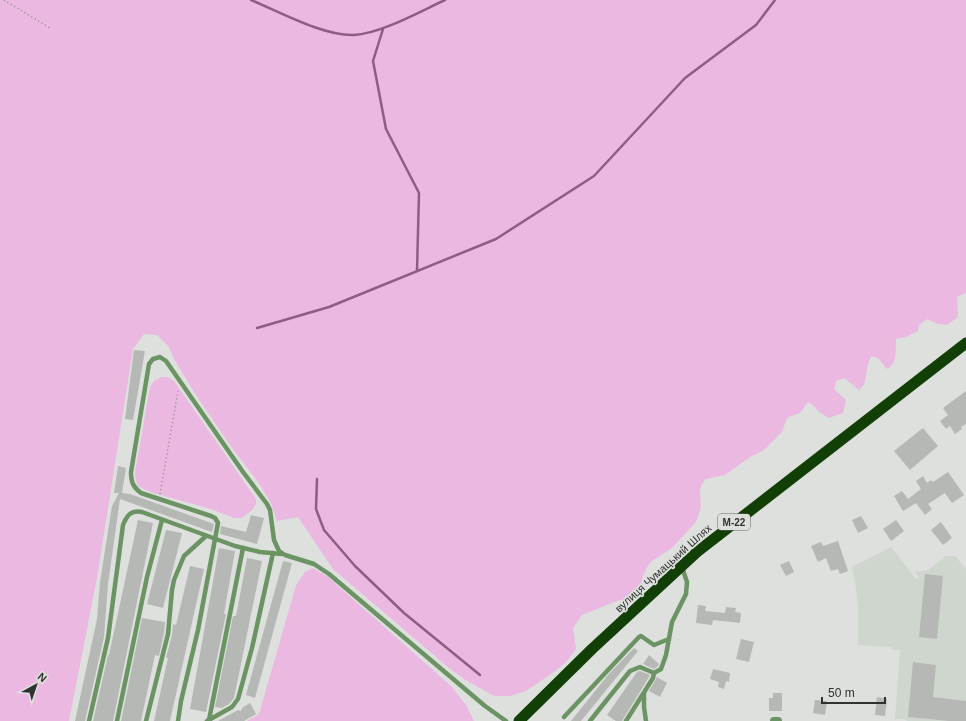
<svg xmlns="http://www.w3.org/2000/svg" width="966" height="721" viewBox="0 0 966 721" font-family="Arial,sans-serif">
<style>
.built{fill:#cfd6cd}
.green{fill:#ebb8e1}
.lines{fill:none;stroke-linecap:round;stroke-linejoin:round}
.stream{stroke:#8e5d86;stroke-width:2.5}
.building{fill:#b6b8b5}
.path{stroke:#8a8c8a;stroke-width:1.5;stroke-dasharray:1 3;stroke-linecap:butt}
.service{stroke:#6c9364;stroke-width:4.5}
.minor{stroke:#6c9364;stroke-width:8}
.trunk{stroke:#113f06;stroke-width:11}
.labels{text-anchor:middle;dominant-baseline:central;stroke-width:3.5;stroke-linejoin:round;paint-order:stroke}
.shield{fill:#dde0dd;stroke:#646664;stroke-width:1}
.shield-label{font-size:10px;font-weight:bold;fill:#303130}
.street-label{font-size:11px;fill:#303130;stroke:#dde0dd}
</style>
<rect width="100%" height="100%" fill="#dde0dd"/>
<path class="built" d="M891 547 916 579 920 578 915 572 928 570 946 556H955L966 569V721H908L904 719H895L900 650H892L891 647 858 645V607L855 582 852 567Z"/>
<g class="green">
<path d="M0 0H966V293L957 297 958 317 947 325 938 324 927 319 919 325 918 331 906 337 896 339C895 350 898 363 887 369L878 358 871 356 868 364 864 385 859 390 844 378 836 381 834 389 846 400 843 413 829 418 819 412 814 406 808 402 800 413 787 418 782 432 764 450 750 457 725 475 706 479 701 485 700 493 701 507 696 522 672 548 652 561 647 567 642 579 641 587 630 598 617 601 582 615 573 628 576 649 567 661 554 672 526 691 510 696H494L464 679 449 668 333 569 298 517 277 521 271 503 258 482 229 444 194 392 174 359 169 347 157 335 144 334 133 349 97 578 69 721H0Z"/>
<path d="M161 377H168L174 381 256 499V504L252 510 242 518H234L211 509 150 492 138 486 136 480 135 473 150 387 154 381Z"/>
<path d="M313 568 328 577 451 686 466 705 474 721H247L259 714 296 585 305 572Z"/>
</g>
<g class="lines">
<g class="stream">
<path d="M251 0C280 12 323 36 354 35 380 34 421 11 445 0"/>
<path d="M383 29 373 61 386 129 419 193 417 271"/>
<path d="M257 328 329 307 496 239 594 176 685 78 756 25 775 0"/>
<path d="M317 479 316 509 324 530 355 566 404 613 480 675"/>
</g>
</g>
<g class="building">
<path d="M134 350 145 351 133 420 125 419Z"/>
<path d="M966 391V424L961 427 962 429 955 434 950 426 946 429 940 421 948 415 943 408Z"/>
<path d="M923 428 938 446 910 470 894 451Z"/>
<path d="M118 466 126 468 122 493 130 494 214 524 212 532 120 499 108 584 104 637 85 721H75L97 619 100 582 112 506 119 493H114Z"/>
<path d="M948 472 964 495 952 503 945 493 928 504 932 509 925 515 916 503 903 511 894 496 902 491 908 499 921 489 916 481 923 476 927 483 931 480 933 482Z"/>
<path d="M251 515 264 518 257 544 220 534 221 526 246 532Z"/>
<path d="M861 516 868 528 858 533 852 520Z"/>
<path d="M138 520 153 523 113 721H93L108 655H109Z"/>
<path d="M896 520 904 531 891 541 883 529Z"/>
<path d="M941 522 952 538 943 545 931 530Z"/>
<path d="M166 530 182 533 163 608 147 604Z"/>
<path d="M838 541 848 571 840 574 838 569 831 571 826 558 818 562 811 546 821 542 823 546Z"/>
<path d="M219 548 235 551 224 614H226L206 712 190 709Z"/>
<path d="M247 558 262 561 234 698 229 704 222 708 215 707 233 616H236Z"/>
<path d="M283 561 292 563 255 698 246 695Z"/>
<path d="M789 561 794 572 786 576 780 565Z"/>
<path d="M190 566 204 569 170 721H154L168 658H166L172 635 173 624 176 625Z"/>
<path d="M925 574 943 576 937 639 919 637Z"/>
<path d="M698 605 706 606 705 611 725 613 726 607 736 608 735 612 741 613 740 623 713 620 712 625 696 623Z"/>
<path d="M142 618 165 622 164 633 159 656 155 655 141 721H121Z"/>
<path d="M741 639 754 642 749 662 736 659Z"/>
<path d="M634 648 638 651 581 721H571L608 675Z"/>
<path d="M649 655 659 664 658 666 654 669 643 664Z"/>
<path d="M913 662 936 665 933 697 966 701V721H949L908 717Z"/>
<path d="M713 669 730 673 729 682 726 681 724 689 718 687 719 682 710 679Z"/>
<path d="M640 671 650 675 649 677 622 721H616L607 715 637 672Z"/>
<path d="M657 677 667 683 660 697 649 691Z"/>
<path d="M773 693H782V711H769V698H773Z"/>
<path d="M877 697 887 699 885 716 875 715Z"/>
<path d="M815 700 827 701 825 715 813 713Z"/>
<path d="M250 703 256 714 244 721H218L238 710 241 711 242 708Z"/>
</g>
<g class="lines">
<g class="path">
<path d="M4 0 50 28"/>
<path d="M160 494 178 391"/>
</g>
<g class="service">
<path d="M644 693V707L646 721"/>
<path d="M564 717 639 637 641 636 654 645 669 639"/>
<path d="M209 720 243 548"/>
<path d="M89 721 108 638 123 525C127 515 131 510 142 512L235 546 260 552 282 554"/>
<path d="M117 721 147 577 162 520"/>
<path d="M146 721 168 634 172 590 174 580 184 556 206 536"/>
<path d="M178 721 181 701 198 630 218 523 215 518 211 516 141 493C133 487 131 482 131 472L149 364 153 359 160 357 166 361 243 472 267 504 270 510 274 540 279 551 285 555 314 564 329 574 485 706 506 721"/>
<path d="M207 721 232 707 238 699 252 648 273 553"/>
<path d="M590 721 630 671 640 667 654 673 661 669 666 655 672 622 686 594 687 582 682 567"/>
<path d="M626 721 653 678 654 673"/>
</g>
<path class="minor" d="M774 721H778"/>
<path class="trunk" d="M519 721 592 649 697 552 966 343"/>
</g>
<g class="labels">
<rect class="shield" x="718" y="514" width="32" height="16" rx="3"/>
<g class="shield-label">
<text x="734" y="522">М-22</text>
</g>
<g class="street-label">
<text transform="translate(663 568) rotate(-42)">вулиця Чумацький Шлях</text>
</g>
</g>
<g transform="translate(36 685) rotate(40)" stroke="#dde0dd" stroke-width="3" paint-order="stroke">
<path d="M0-3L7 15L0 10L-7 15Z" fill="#303130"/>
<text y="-6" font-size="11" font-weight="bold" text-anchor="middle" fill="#303130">N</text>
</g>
<path d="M822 697v6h63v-6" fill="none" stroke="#303130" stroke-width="2"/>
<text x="828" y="697" font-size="12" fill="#303130" stroke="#dde0dd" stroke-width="3" paint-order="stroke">50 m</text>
</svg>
